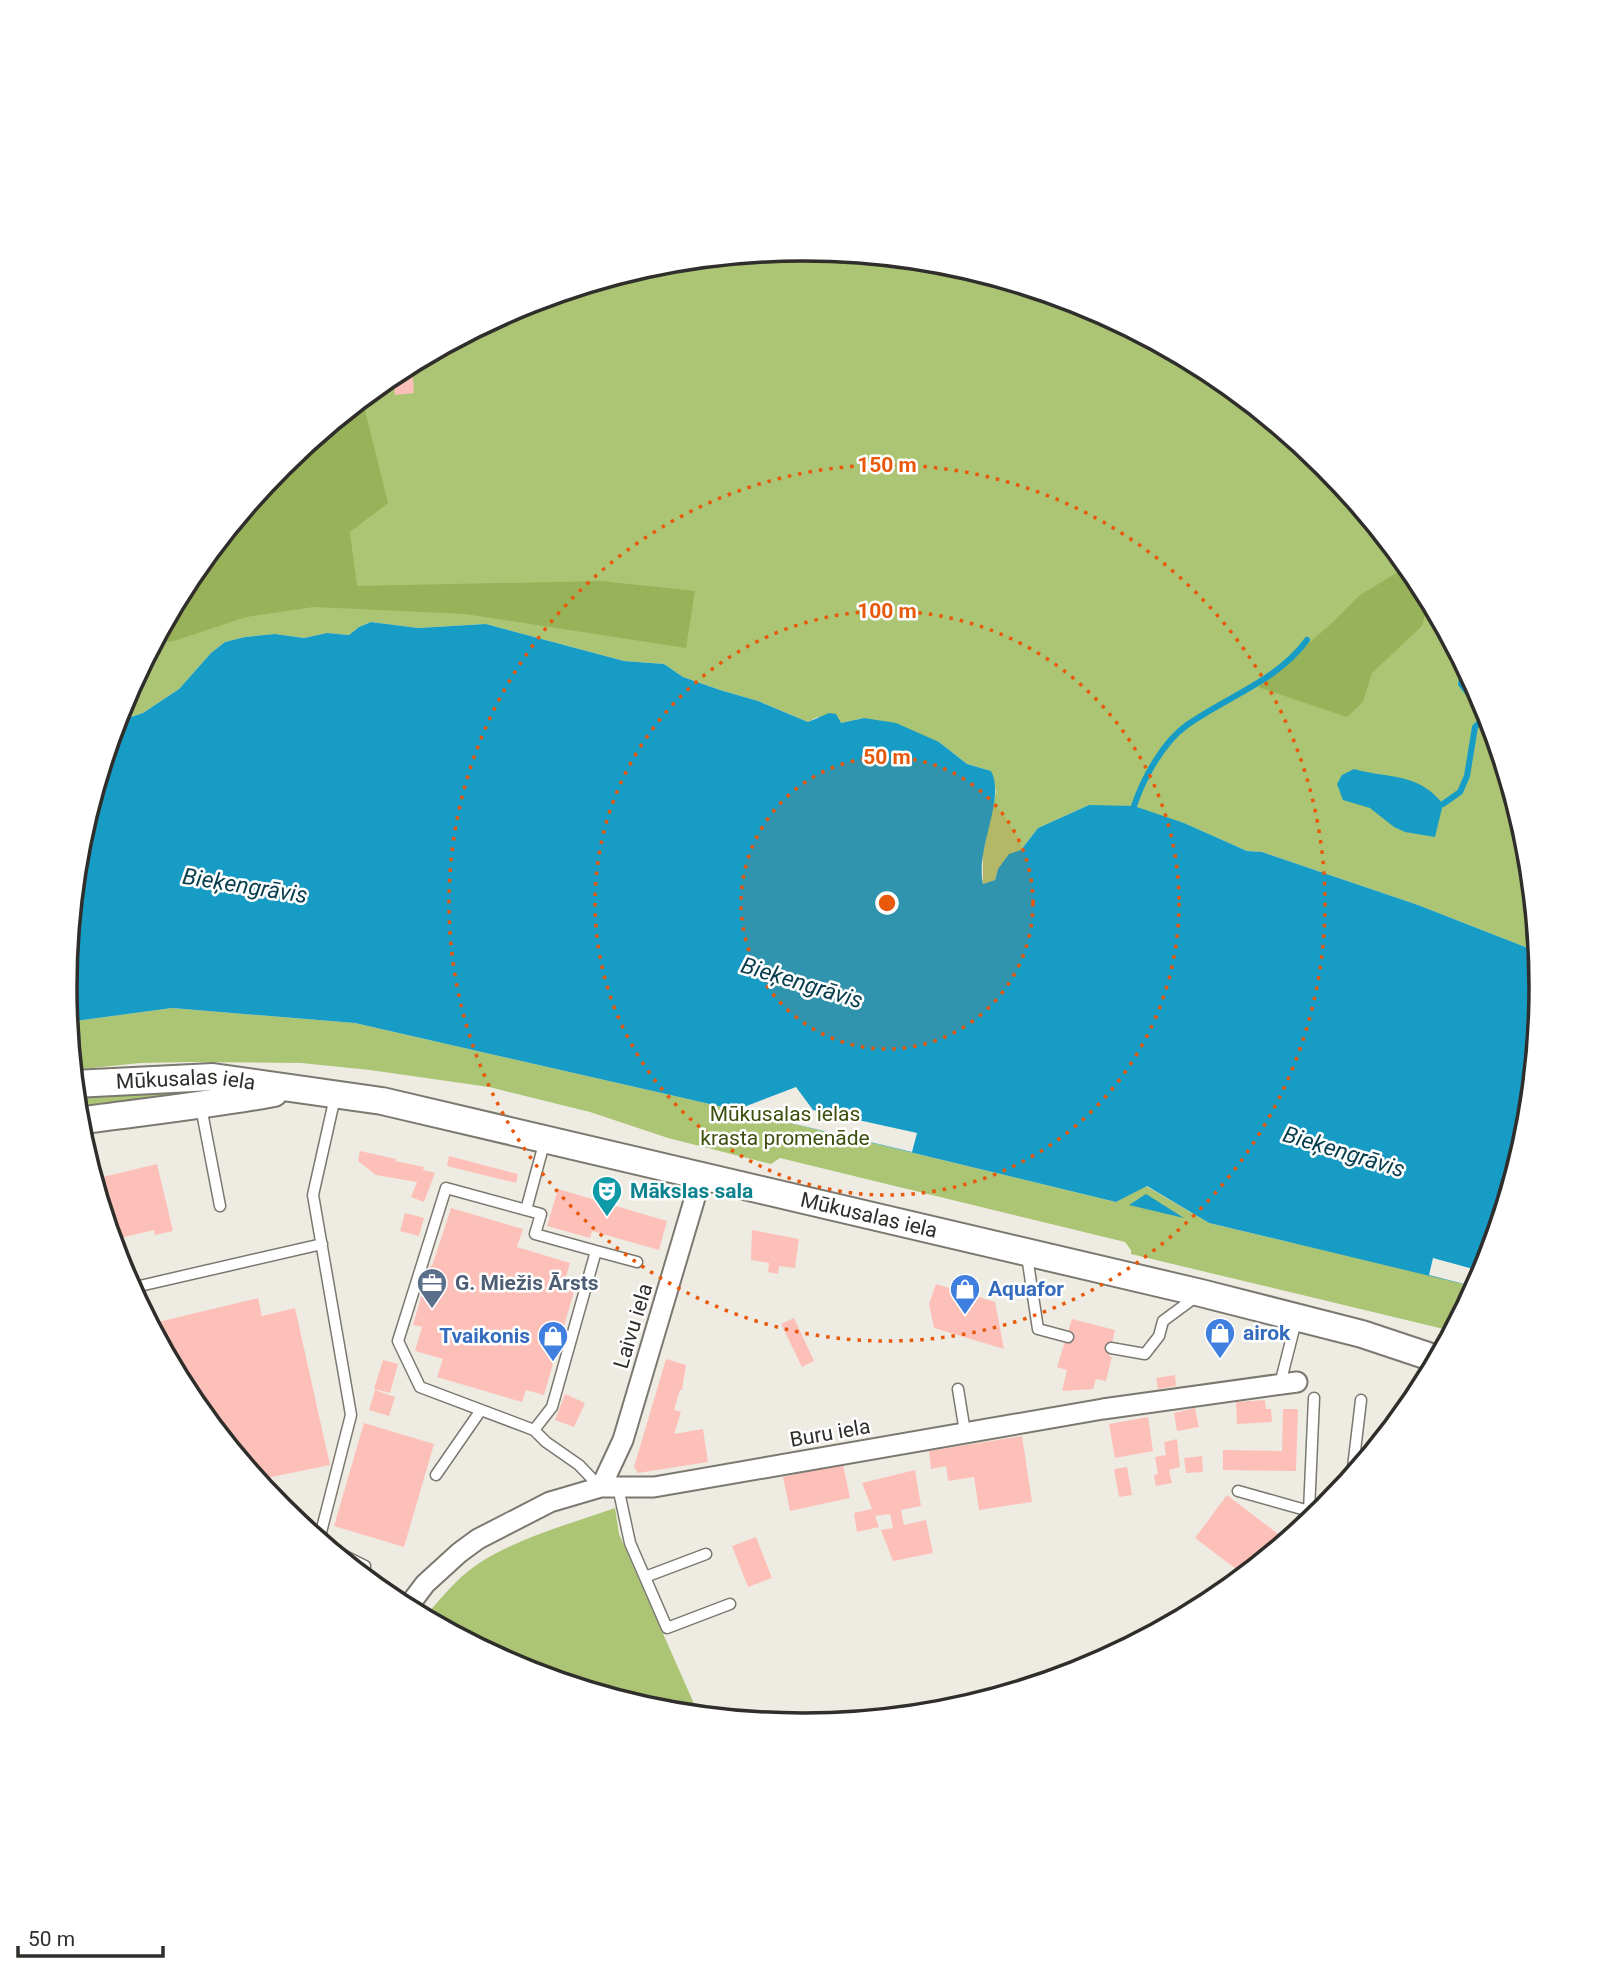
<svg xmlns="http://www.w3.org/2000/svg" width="1606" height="1974" font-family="Roboto,sans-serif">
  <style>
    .green { fill: #acc575 }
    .forest { fill: #98b259 }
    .water { fill: #179cc5 }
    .pier { fill: #eeebe2 }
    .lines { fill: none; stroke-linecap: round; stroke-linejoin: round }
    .stream { stroke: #179cc5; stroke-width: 6 }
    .building { fill: #fdc0b9 }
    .service-casing { stroke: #7b7870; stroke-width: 13 }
    .minor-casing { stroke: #7b7870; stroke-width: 23 }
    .secondary-casing { stroke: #7b7870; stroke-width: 30 }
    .service { stroke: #fff; stroke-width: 10 }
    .minor { stroke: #fff; stroke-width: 19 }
    .secondary { stroke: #fff; stroke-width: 26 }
    .ring { fill: none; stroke: #e8590c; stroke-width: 3.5; stroke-dasharray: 3.5 7 }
    .labels { text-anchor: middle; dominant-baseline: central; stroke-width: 5; stroke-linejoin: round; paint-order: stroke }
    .street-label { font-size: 21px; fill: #302e2b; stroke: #fff }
    .park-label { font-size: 21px; fill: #3e4e0d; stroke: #fff }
    .culture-label { font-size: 21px; font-weight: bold; fill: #0d838f; stroke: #fff; text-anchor: start }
    .service-label { font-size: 21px; font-weight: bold; fill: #4e5e75; stroke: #fff; text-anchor: start }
    .shop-label { font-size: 21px; font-weight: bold; fill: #366cbe; stroke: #fff; text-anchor: start }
    .water-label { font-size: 23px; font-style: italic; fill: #083d4e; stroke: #fff }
    .rim { fill: none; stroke: #302e2b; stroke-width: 3.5 }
    .centre { fill: #e8590c; stroke: #fff; stroke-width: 3.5 }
    .ring-label { font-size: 21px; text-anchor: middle; font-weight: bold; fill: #e8590c; stroke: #fff; stroke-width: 5; stroke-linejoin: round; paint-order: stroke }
  </style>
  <rect width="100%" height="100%" fill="#eeebe2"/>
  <!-- green -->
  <path class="green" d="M803,249L947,263L1086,305L1213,373L1325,465L1417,577L1485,705L1527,843L1538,952L1418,905L1262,852L1247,851L1184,823L1089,805L1038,828L1021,850L998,869L995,880L983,884V854L996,791L991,771L967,764L939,742L864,718L841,723L817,717L808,722L758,701L720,690L683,677L664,664L624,661L486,624L418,628L371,622L359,627L349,635L327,633L304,638L275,634L245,637L225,642L211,653L179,689L143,713L131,717L117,716L121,704L189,577L281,465L393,373L521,305L659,263Z
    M172,1008L355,1023L736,1110L1116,1202L1146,1186L1209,1223L1429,1275L1484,1272L1452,1331L1131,1254V1250L1125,1242L780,1158L771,1164L668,1138L590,1112L489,1087L370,1070L301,1063L188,1062L140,1063L82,1069L72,1062L68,1022Z
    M176,1089L177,1096L77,1111L76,1096Z
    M615,1508L619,1534L699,1715L659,1711L520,1669L432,1621L427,1614C443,1596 458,1577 478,1564C519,1537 570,1524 615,1508Z"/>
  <!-- forest -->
  <path class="forest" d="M362,398L388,503L350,532L357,586L601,581L695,591L686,648L465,614L314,607L246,617L171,642L155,640L189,577L281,465Z
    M1408,566L1417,577L1429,600L1422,626L1372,673L1363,702L1347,717L1258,687L1331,624L1360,595Z"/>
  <!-- water -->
  <path class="water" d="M371,622L418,628L486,624L624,661L664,664L683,677L720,690L758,701L808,722L829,713L836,714L841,723L864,718L896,723L939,742L967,764L991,771C1006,798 975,850 983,884L995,880L998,869L1009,854L1021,850L1038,828L1089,805L1134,806L1184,823L1247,851L1262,852L1418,905L1538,952L1541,987L1527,1131L1485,1270L1476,1287L1209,1223L1147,1186L1116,1202L736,1110L355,1023L172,1008L68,1022L65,987L79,843L117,716L131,717L143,713L179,689L211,653L225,642L245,637L275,634L304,638L327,633L349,635L359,627Z
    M1461,660L1485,705L1465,694L1458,685Z
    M1354,769C1389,779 1418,772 1443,804L1435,837L1405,832L1394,827L1370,808L1343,800L1337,784L1342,775Z
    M1146,1194L1184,1218L1129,1205Z"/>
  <!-- pier -->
  <path class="pier" d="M796,1087L813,1110L917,1133L912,1152L736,1110Z
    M1433,1258L1484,1272L1476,1287L1429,1275Z"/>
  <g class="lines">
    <!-- stream -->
    <path class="stream" d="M1443,804L1460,792L1467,776L1475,727L1488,714
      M1134,806C1143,779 1163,742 1187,725C1228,696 1277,681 1307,640"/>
  </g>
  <!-- building -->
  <path class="building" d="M404,367H412L414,393L395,395L393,373Z
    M360,1151L396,1159L395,1161L424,1167L423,1170L435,1173L424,1202L411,1197L417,1182L376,1175L358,1161Z
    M449,1156L518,1174L516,1183L447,1166Z
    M157,1164L173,1231L155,1235L154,1230L112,1240L94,1179Z
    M558,1189L667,1221L659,1250L592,1231L590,1238L547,1226Z
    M451,1208L523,1229L517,1247L570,1263L566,1277L577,1281L544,1395L526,1390L522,1402L437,1377L443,1359L415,1351L422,1327L413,1325L430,1266H432Z
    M405,1213L424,1218L419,1236L400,1231Z
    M752,1230L799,1239L795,1268L779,1266L778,1274L768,1272L769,1263L751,1260Z
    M936,1284L995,1302L1004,1349L934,1328L929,1304Z
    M258,1298L262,1316L295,1308L330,1465L257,1480L189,1397L150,1324Z
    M794,1318L814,1361L802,1367L781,1324Z
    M1072,1319L1115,1330L1109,1356L1112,1357L1106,1381L1096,1379L1093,1389L1062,1391L1067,1370L1057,1367Z
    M666,1359L686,1365L682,1390H680L674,1410L681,1412L674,1434L703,1429L708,1462L638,1473L634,1467Z
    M383,1360L398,1364L390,1393L374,1389Z
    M1175,1375L1176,1386L1158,1389L1156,1378Z
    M375,1390L395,1397L389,1416L369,1410Z
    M565,1394L585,1403L574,1427L555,1420Z
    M1265,1400L1266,1409H1271L1272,1422L1237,1424L1236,1402Z
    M1195,1408L1199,1427L1177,1431L1174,1413Z
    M1283,1409H1298L1296,1471L1223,1470V1450L1282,1451Z
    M1148,1417L1153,1451L1115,1458L1109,1424Z
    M364,1423L434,1444L404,1547L334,1526Z
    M1022,1436L1032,1502L979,1510L974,1477L948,1481L946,1466L931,1469L929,1451Z
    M1177,1439L1180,1467L1169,1470L1172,1483L1156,1486L1154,1475L1158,1474L1155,1457L1166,1455L1164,1442Z
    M1202,1456L1203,1472L1186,1473L1184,1458Z
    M843,1464L850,1498L790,1511L783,1477Z
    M1127,1467L1132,1495L1119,1497L1114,1469Z
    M915,1470L921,1506L901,1510L904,1525L926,1520L933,1553L893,1561L881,1530L893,1528L890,1514L875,1516L879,1527L857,1532L854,1513L872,1509L862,1483Z
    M1227,1495L1282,1537L1268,1556L1244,1575L1195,1538Z
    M275,1502L294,1512L291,1517L281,1509Z
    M756,1537L772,1578L748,1587L732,1546Z"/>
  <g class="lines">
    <!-- service casing -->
    <g class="service-casing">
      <path id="service" d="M201,1107L220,1206
        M526,1210L545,1140
        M596,1251L637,1262
        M1027,1256L1038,1329L1068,1337
        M131,1288L322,1244
        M1111,1348L1145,1354L1159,1336L1163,1321L1197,1296
        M1280,1384L1297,1317
        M958,1389L965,1432
        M534,1430L552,1407L596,1251L535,1234L541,1214L446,1188L398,1341L420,1387L534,1430L546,1442L579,1465L600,1487
        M436,1475L481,1410
        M1352,1476L1361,1400
        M618,1487L630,1543L667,1628L730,1604
        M1238,1491L1309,1511L1321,1512
        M1291,1537L1309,1511L1314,1398
        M319,1540L351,1415L313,1195L335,1097
        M329,1548L365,1566L364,1577
        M645,1577L706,1554"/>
    </g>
    <!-- minor casing -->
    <g class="minor-casing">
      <path id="minor" d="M601,1487L623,1440L702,1174
        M407,1608L425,1584L459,1553L478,1539L550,1502L601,1487H654L1103,1409L1297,1382"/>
    </g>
    <!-- secondary casing -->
    <g class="secondary-casing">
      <g id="secondary">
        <path id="s1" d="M74,1084L213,1077L382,1101L1201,1293L1362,1334L1437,1359"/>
        <path d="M78,1121C143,1112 209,1105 274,1093"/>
      </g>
    </g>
    <!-- service -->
    <use href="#service" class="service"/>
    <!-- minor -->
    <use href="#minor" class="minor"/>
    <!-- secondary -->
    <use href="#secondary" class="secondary"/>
  </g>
  <!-- distance rings -->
  <circle cx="887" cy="903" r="146" fill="#e8590c" fill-opacity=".12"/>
  <g class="ring">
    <circle cx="887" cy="903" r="146"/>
    <circle cx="887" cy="903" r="292"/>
    <circle cx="887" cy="903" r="438"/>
  </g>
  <!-- icons -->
  <defs>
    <g id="theatre-pin" transform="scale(1.575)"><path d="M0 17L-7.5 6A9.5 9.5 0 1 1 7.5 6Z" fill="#0f9aa8" stroke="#fff"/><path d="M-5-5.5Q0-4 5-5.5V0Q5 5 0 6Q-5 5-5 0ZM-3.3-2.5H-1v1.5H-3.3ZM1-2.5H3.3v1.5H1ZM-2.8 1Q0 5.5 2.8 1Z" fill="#fff"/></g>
    <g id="office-pin" transform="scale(1.575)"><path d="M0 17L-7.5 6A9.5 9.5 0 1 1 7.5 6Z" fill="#5c6f8a" stroke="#fff"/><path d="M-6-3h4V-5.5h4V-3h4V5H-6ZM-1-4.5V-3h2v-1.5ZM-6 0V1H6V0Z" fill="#fff"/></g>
    <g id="shop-pin" transform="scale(1.575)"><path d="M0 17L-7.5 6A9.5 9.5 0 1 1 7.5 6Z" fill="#3f7fe0" stroke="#fff"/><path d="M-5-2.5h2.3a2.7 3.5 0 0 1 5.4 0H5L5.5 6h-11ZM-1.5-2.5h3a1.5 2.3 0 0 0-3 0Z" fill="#fff"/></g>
  </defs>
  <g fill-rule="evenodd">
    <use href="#theatre-pin" x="607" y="1191"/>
    <use href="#office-pin" x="432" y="1283"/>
    <use href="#shop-pin" x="965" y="1289"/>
    <use href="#shop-pin" x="1220" y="1333"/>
    <use href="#shop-pin" x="553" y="1336"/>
  </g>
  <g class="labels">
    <!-- street labels -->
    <g class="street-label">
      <text stroke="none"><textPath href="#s1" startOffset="112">Mūkusalas iela</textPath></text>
      <text stroke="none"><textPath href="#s1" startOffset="810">Mūkusalas iela</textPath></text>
      <text transform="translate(633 1326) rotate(-73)">Laivu iela</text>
      <text transform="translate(830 1433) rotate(-10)">Buru iela</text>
    </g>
    <!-- park labels -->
    <g class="park-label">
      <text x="785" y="1114">Mūkusalas ielas<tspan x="785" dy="24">krasta promenāde</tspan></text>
    </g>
    <!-- culture labels -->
    <g class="culture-label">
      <text x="630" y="1191">Mākslas sala</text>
    </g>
    <!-- service labels -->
    <g class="service-label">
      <text x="455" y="1283">G. Miežis Ārsts</text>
    </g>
    <!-- shop labels -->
    <g class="shop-label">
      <text x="988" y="1289">Aquafor</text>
      <text x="1243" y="1333">airok</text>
      <text x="530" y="1336" text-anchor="end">Tvaikonis</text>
    </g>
    <!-- water labels -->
    <g class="water-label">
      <text transform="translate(245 886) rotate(9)">Bieķengrāvis</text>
      <text transform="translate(802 983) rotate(17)">Bieķengrāvis</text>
      <text transform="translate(1344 1152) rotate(17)">Bieķengrāvis</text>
    </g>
  </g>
  <!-- crop -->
  <path d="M0 0H1606V1974H0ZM77 987a726 726 0 1 1 1452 0a726 726 0 1 1-1452 0Z" fill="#fff" fill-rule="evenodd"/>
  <path class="rim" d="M77 987a726 726 0 1 1 1452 0a726 726 0 1 1-1452 0Z"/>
  <circle cx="887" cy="903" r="10" class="centre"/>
  <g class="ring-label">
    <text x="887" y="472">150 m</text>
    <text x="887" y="618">100 m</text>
    <text x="887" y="764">50 m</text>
  </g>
  <!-- scale -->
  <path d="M18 1946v10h145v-10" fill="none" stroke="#302e2b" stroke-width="3.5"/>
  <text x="28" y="1946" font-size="21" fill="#302e2b" stroke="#ffffff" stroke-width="5" paint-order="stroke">50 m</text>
</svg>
